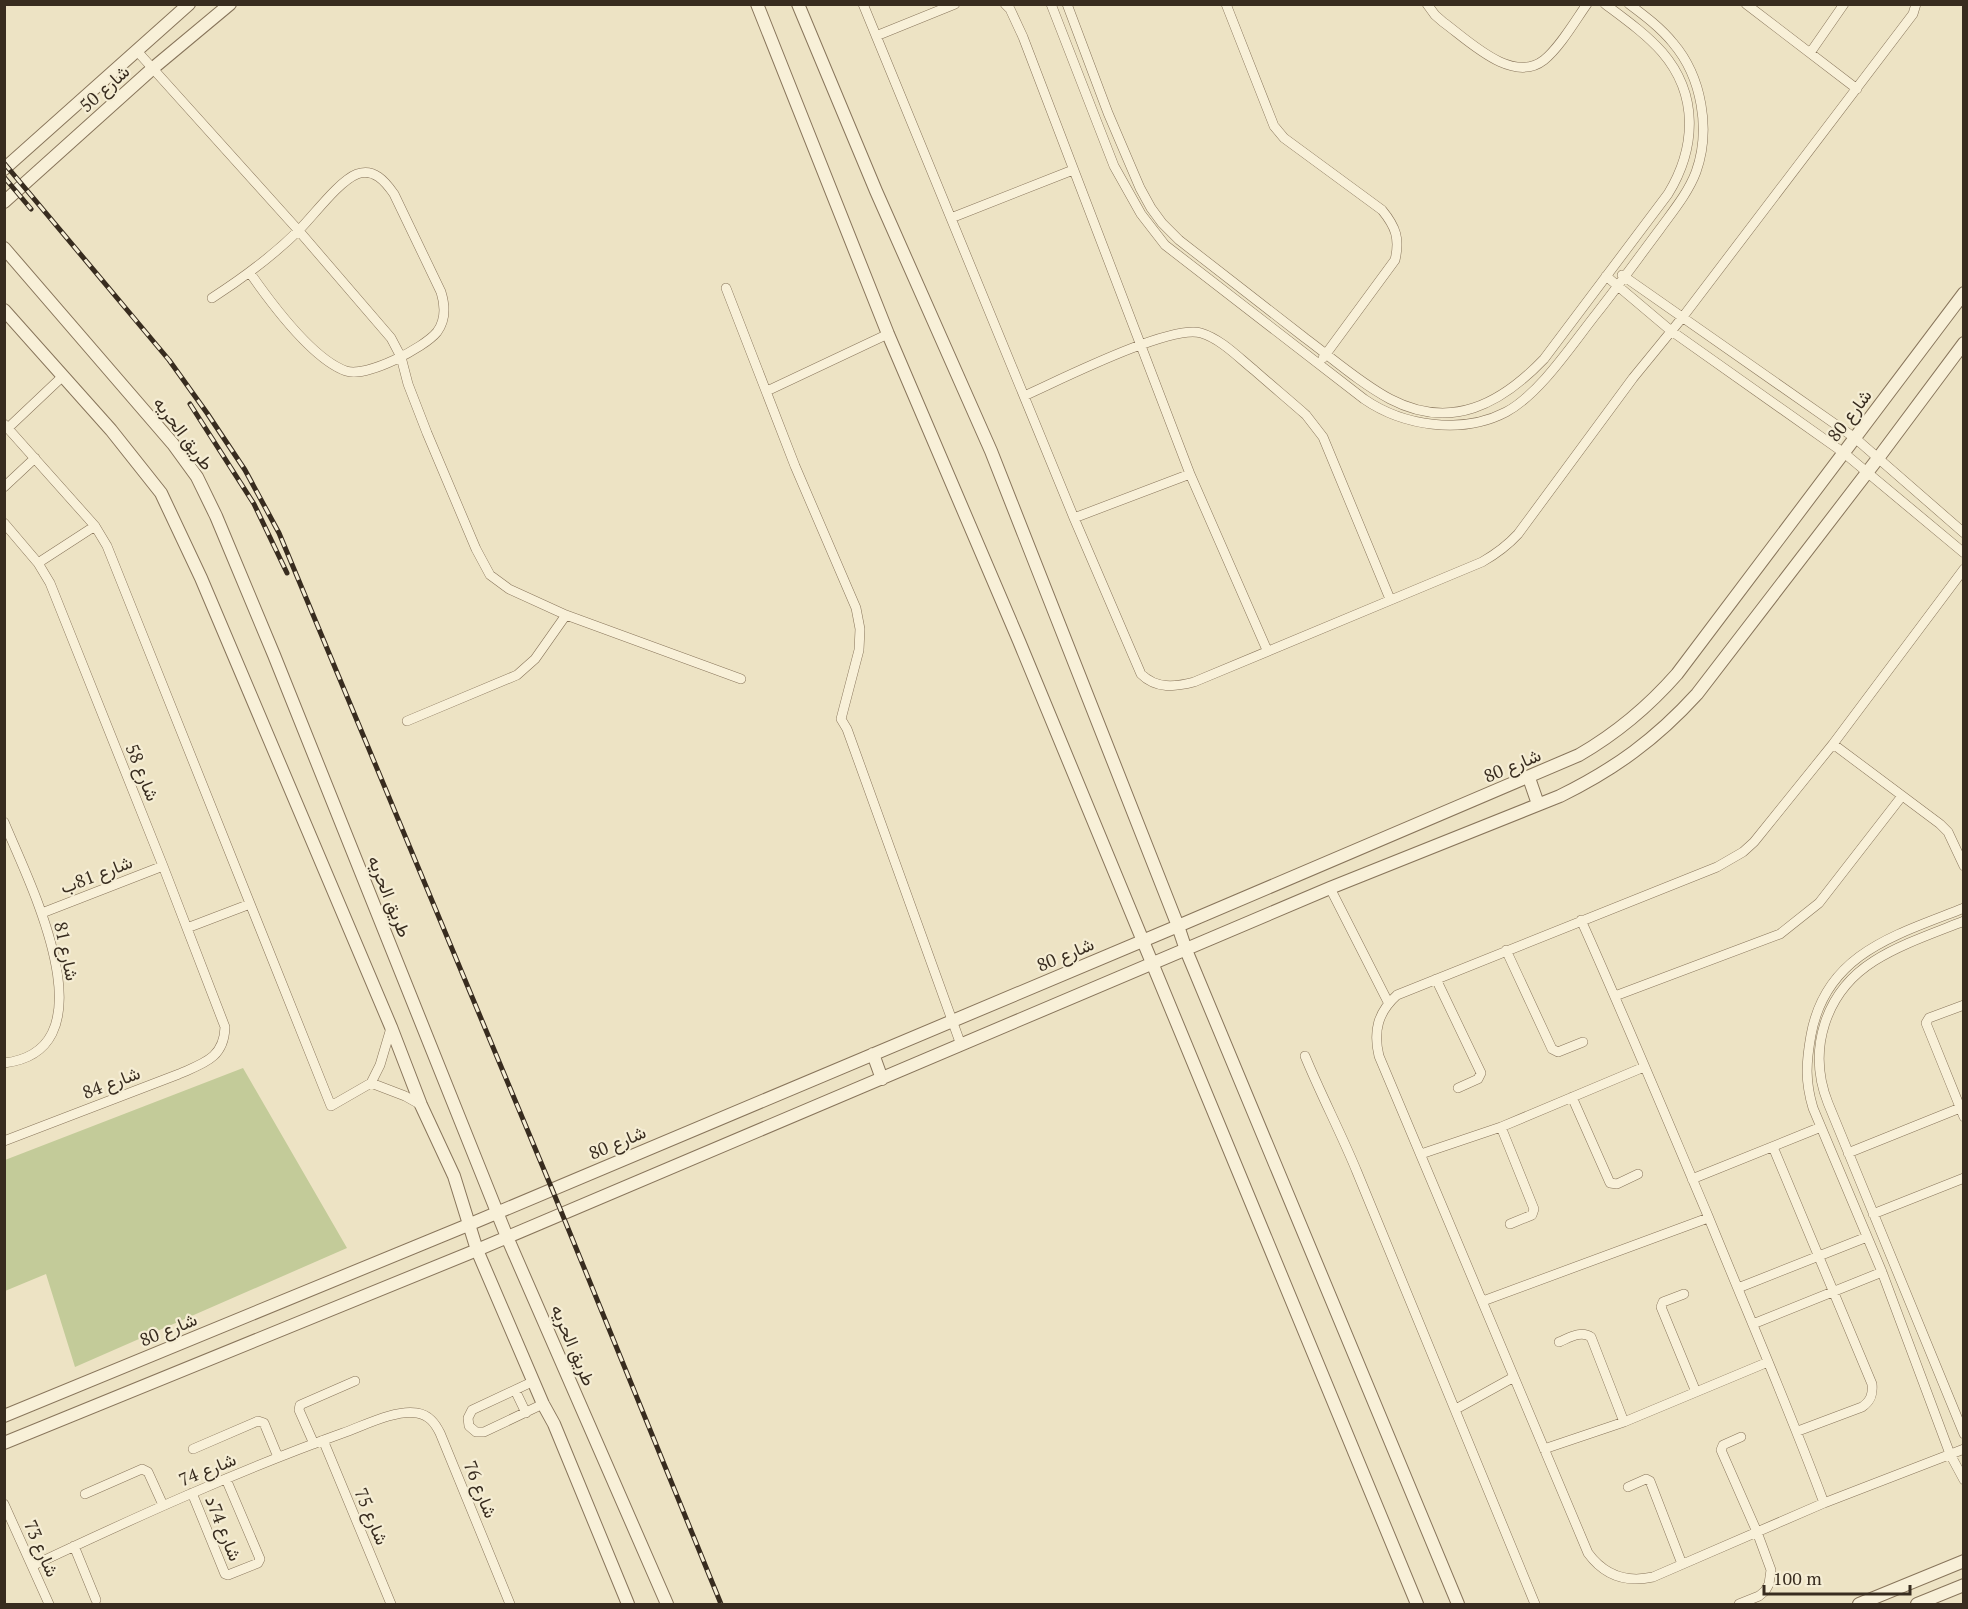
<svg xmlns="http://www.w3.org/2000/svg" width="1968" height="1609" font-family="'PT Serif',Vazirmatn,serif">
  <style>
    .green { fill: #c3cb99 }
    .lines { fill: none; stroke-linecap: round; stroke-linejoin: round }
    .minor-casing { stroke: #88755b; stroke-width: 10 }
    .tertiary-casing { stroke: #88755b; stroke-width: 14 }
    .minor { stroke: #f8f0d8; stroke-width: 9 }
    .tertiary { stroke: #f8f0d8; stroke-width: 12 }
    .rail-casing { stroke: #382c1f; stroke-width: 5 }
    .rail { stroke: #f5edd4; stroke-width: 3; stroke-dasharray: 9; stroke-linecap: butt }
    .labels { text-anchor: middle; dominant-baseline: central; stroke-width: 4.5; stroke-linejoin: round; paint-order: stroke }
    .street-label { font-size: 18px; fill: #382c1f; stroke: #f5edd4 }
  </style>
  <rect width="100%" height="100%" fill="#ede3c4"/>
  <!-- green -->
  <path class="green" d="M243,1068L347,1248L75,1367L46,1274L5,1291V1160Z"/>
  <g class="lines">
    <!-- minor casing -->
    <g class="minor-casing">
      <path id="minor" d="M863,4L1074,518L1141,674C1156,689 1175,687 1194,682L1482,562C1496,554 1507,546 1518,534L1633,378L1682,318L1913,14L1916,4
        M1005,4L1010,9L1023,37L1190,474L1267,650
        M1051,4L1114,166L1141,214L1165,245L1364,399C1403,426 1462,435 1506,412C1540,394 1573,343 1597,313C1619,285 1639,257 1660,229C1673,211 1688,193 1696,172C1711,130 1702,77 1673,43C1661,28 1645,16 1629,4
        M1067,4L1108,113L1140,188L1151,208L1162,223L1179,240C1221,273 1263,305 1305,338C1332,358 1360,383 1390,399C1451,431 1501,404 1544,359L1668,194C1696,148 1699,95 1662,52C1646,34 1625,19 1605,4
        M1226,4L1274,126L1284,138L1382,210C1396,227 1400,239 1395,260L1323,358
        M1427,4L1435,15L1443,22C1468,40 1512,85 1544,60C1560,47 1575,21 1587,4
        M1746,4L1857,89
        M876,36L955,4
        M137,51L299,231L391,338L401,357L408,384L427,433L476,549L490,575L509,589L566,615L741,679
        M1810,53L1844,4
        M951,218L1073,170
        M1622,275L1855,438L1964,533
        M1606,276L1670,330L1844,453L1964,553
        M726,288L795,466L856,608L860,629L859,650L841,719L847,729L961,1045
        M212,298C243,278 273,256 300,229C314,215 339,181 357,174C374,168 385,181 394,194L441,292C445,305 446,320 437,332C424,348 366,378 346,371C312,359 271,303 250,273
        M767,391L888,334
        M1024,396C1058,381 1170,324 1201,333C1221,339 1238,357 1254,370C1271,385 1289,400 1306,415L1323,437L1390,599
        M4,424L95,526L107,546L331,1106L371,1083L380,1065L391,1028
        M8,428L63,376
        M4,487L35,458
        M1074,518L1190,474
        M4,523L38,563L50,583L163,866L225,1027C224,1058 204,1063 179,1074L4,1141
        M38,563L95,526
        M1964,569L1833,744L1754,842L1743,852L1717,867L1397,995C1378,1012 1373,1031 1379,1056L1588,1553C1604,1575 1626,1583 1653,1577L1824,1503L1964,1449
        M407,721L517,675L535,659L566,615
        M1833,744L1940,824L1948,832L1964,866
        M4,822C27,878 116,1050 4,1063
        M1330,888L1388,1002
        M1964,908C1896,935 1826,953 1811,1035C1806,1063 1805,1081 1813,1108L1882,1272L1950,1454L1964,1480
        M42,913L163,866
        M1581,920C1625,1018 1666,1117 1708,1216C1747,1312 1788,1406 1824,1503
        M1964,921C1934,933 1901,944 1874,961C1825,992 1807,1050 1828,1103L1964,1434
        M187,928L250,904
        M1506,950L1552,1049L1558,1052L1583,1042
        M1436,979L1481,1073L1478,1079L1458,1088
        M1615,996L1780,934L1819,903L1902,796
        M1964,1005L1929,1018L1926,1023L1964,1117
        M1305,1056C1321,1095 1341,1133 1357,1172C1417,1316 1477,1460 1535,1604
        M371,1083L405,1096L421,1105
        M1572,1097L1610,1183L1617,1184L1638,1174
        M1501,1127L1534,1209L1532,1215L1510,1224
        M1773,1147L1872,1384C1873,1394 1871,1401 1862,1407L1798,1431
        M1848,1153L1960,1108
        M1421,1154L1501,1127L1644,1067
        M1692,1179L1821,1127
        M1873,1214L1964,1178
        M1738,1288L1867,1237
        M1684,1294L1663,1302L1661,1307L1696,1392
        M1483,1301L1708,1218
        M1753,1324L1882,1272
        M1559,1342C1569,1338 1581,1330 1591,1337L1624,1422
        M534,1381L472,1410L468,1418L469,1426L476,1432H484L543,1404
        M515,1390L526,1413
        M1456,1409L1514,1377
        M323,1440L391,1604
        M314,1444L299,1410L300,1405L355,1381
        M193,1449L258,1421L264,1423L278,1457
        M1544,1449L1624,1422L1768,1362
        M1628,1487L1646,1479L1650,1481L1682,1564
        M192,1493L225,1574L228,1575L258,1563L260,1559L226,1479
        M85,1494L142,1469L148,1472L163,1505
        M4,1504L49,1604
        M74,1546L96,1600
        M32,1566C134,1518 237,1471 343,1433C363,1426 396,1409 417,1413C429,1415 435,1423 440,1433L510,1604
        M1739,1604L1759,1596L1765,1591L1769,1584L1771,1570L1757,1532L1721,1450L1723,1445L1741,1437"/>
    </g>
    <!-- tertiary casing -->
    <g class="tertiary-casing">
      <path id="tertiary" d="M757,4L888,334L1019,641L1417,1604
        M798,4L876,191L991,451L1178,926L1186,950L1458,1604
        M4,169L189,4
        M4,202L152,69L230,4
        M4,248L173,444L197,477L216,516L274,655L507,1237L667,1604
        M4,310L111,430L161,493L201,578L391,1027L421,1105L454,1176L477,1250L543,1404L554,1424L628,1604
        M1529,778L1538,804
        M873,1054L882,1079
        M4,1416L468,1225L1178,926L1579,755C1617,733 1648,707 1677,674L1964,293
        M4,1443L477,1250L1330,888L1560,796C1615,769 1656,739 1697,694L1879,457L1964,343
        M1859,1604L1964,1561
        M1917,1604L1964,1585"/>
    </g>
    <!-- minor -->
    <use href="#minor" class="minor"/>
    <!-- tertiary -->
    <use href="#tertiary" class="tertiary"/>
    <!-- rail casing -->
    <g class="rail-casing">
      <path id="rail" d="M4,163L169,360L207,413L245,470L279,533L552,1189L721,1604
        M4,177L31,209
        M190,404L254,504L287,573"/>
    </g>
    <!-- rail -->
    <use href="#rail" class="rail"/>
  </g>
  <g class="labels">
    <!-- street labels -->
    <g class="street-label">
      <text transform="translate(104 88) rotate(-42)">شارع 50</text>
      <text transform="translate(1849 415) rotate(-53)">شارع 80</text>
      <text transform="translate(184 433) rotate(53)">طريق الحريه</text>
      <text transform="translate(1512 765) rotate(-23)">شارع 80</text>
      <text transform="translate(143 772) rotate(68)">شارع 58</text>
      <text transform="translate(96 874) rotate(-21)">شارع 81ب</text>
      <text transform="translate(390 896) rotate(68)">طريق الحريه</text>
      <text transform="translate(67 951) rotate(78)">شارع 81</text>
      <text transform="translate(1065 954) rotate(-23)">شارع 80</text>
      <text transform="translate(111 1082) rotate(-21)">شارع 84</text>
      <text transform="translate(617 1142) rotate(-23)">شارع 80</text>
      <text transform="translate(168 1329) rotate(-22)">شارع 80</text>
      <text transform="translate(574 1345) rotate(67)">طريق الحريه</text>
      <text transform="translate(207 1469) rotate(-22)">شارع 74</text>
      <text transform="translate(481 1489) rotate(68)">شارع 76</text>
      <text transform="translate(372 1516) rotate(67)">شارع 75</text>
      <text transform="translate(224 1528) rotate(68)">شارع 74د</text>
      <text transform="translate(42 1548) rotate(66)">شارع 73</text>
    </g>
  </g>
  <!-- border -->
  <rect width="1968" height="1609" fill="none" stroke="#382c1f" stroke-width="12"/>
  <!-- scale -->
  <path d="M1764 1585v9h146v-9" fill="none" stroke="#382c1f" stroke-width="3"/>
  <text x="1773" y="1585" font-size="18" fill="#382c1f" stroke="#f5edd4" stroke-width="4.5" paint-order="stroke">100 m</text>
</svg>
